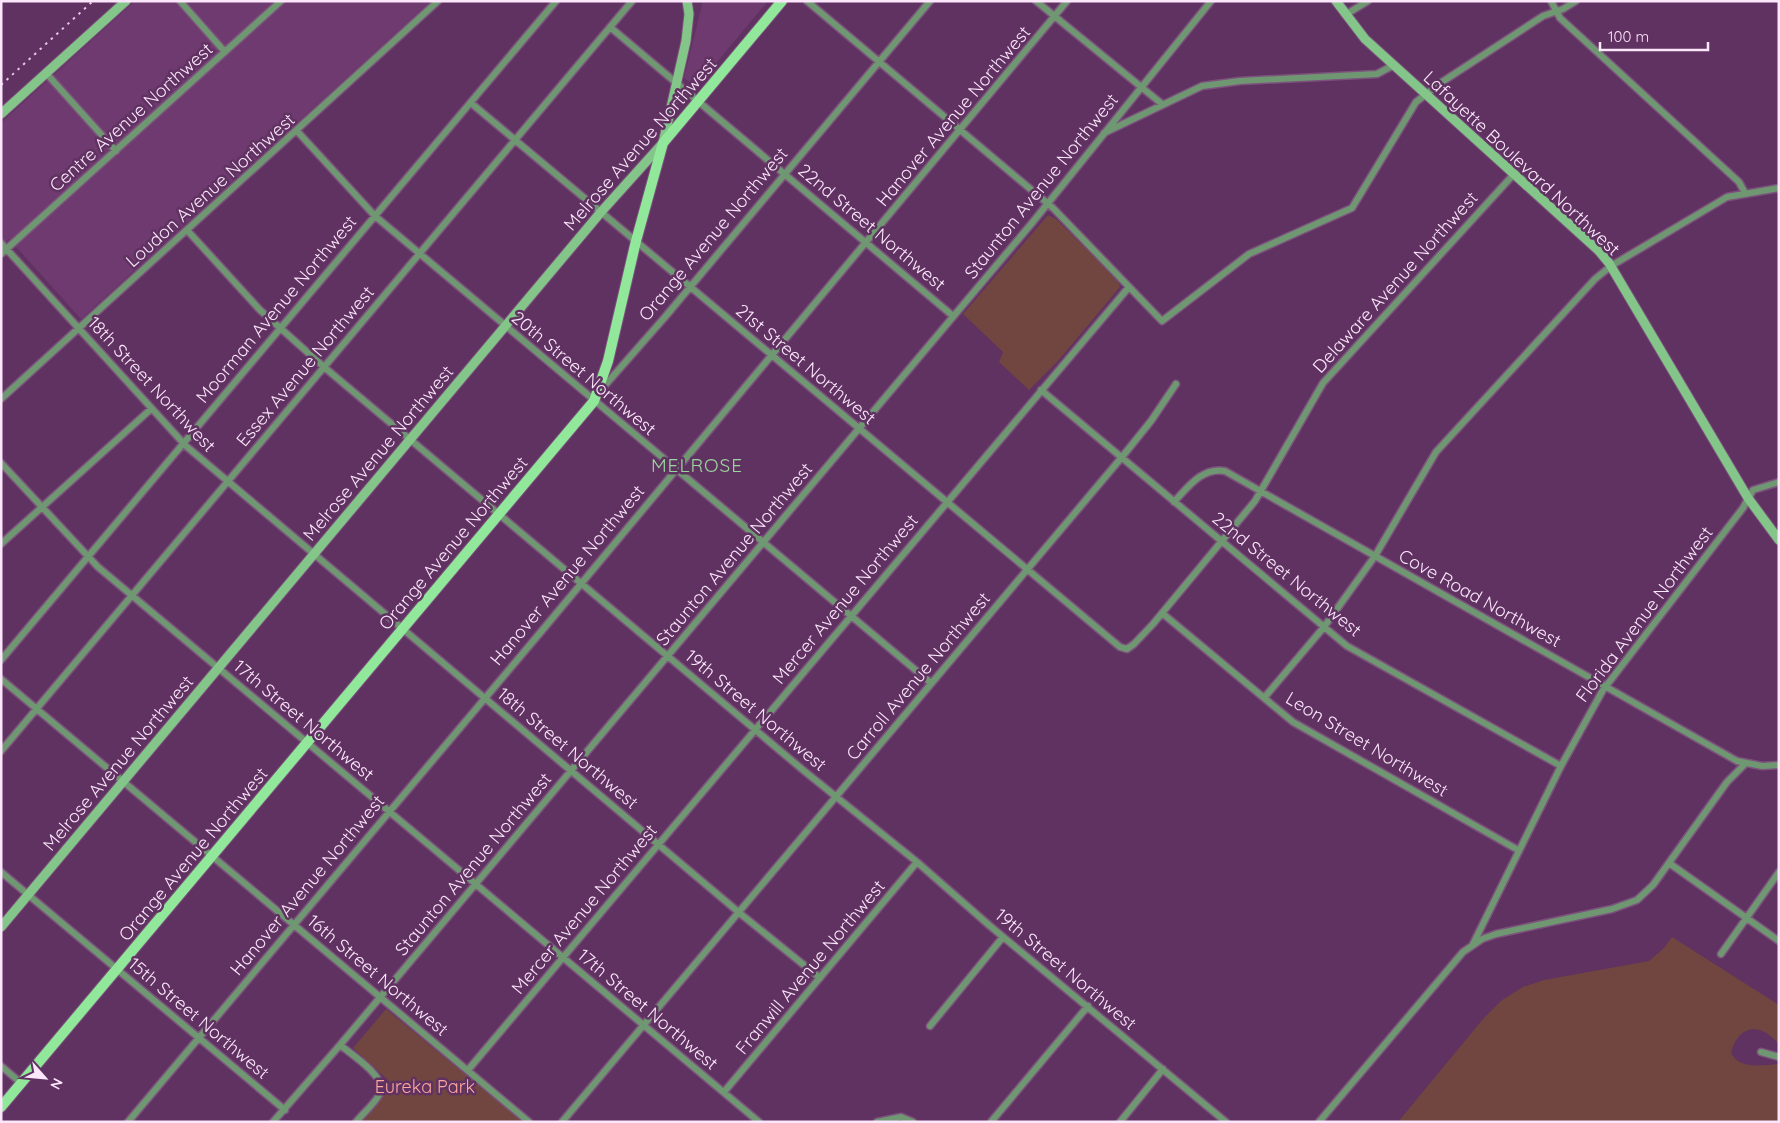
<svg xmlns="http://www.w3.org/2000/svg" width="1780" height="1123" font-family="Quicksand,sans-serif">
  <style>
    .built { fill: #6e3a6f }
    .green { fill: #714540 }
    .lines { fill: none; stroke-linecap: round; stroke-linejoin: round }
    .street-casing { stroke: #7c527d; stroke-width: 9 }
    .secondary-casing { stroke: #7c527d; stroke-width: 11 }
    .primary-casing { stroke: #7c527d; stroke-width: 12 }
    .street { stroke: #6f9872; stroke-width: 6 }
    .secondary { stroke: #84c589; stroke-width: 9 }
    .primary { stroke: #92e89a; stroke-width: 10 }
    .rail { stroke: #e2c8e2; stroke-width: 2; stroke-dasharray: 2.5 5; stroke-linecap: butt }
    .labels { text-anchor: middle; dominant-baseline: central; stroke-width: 5; stroke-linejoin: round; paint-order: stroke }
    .street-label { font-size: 18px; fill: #fce6fc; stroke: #603261 }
    .park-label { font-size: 18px; fill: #fea89e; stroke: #603261 }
    .neighbourhood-label { font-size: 19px; letter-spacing: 1px; fill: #9ad69e; stroke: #603261 }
  </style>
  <rect width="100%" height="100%" fill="#603261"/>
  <!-- built -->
  <path class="built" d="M135,1H431L81,319L9,239L1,246V123Z
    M703,1H768L696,87L684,78Z"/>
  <!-- green -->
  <path class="green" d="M1048,215L1056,219L1118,280L1120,287L1058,361L1029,390L999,362L1003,352L963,314Z
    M1672,937L1779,1005V1045C1762,1022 1738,1024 1731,1053C1740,1070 1762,1065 1779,1064V1122H1398L1483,1019L1502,1000L1523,987L1544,980L1649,961L1664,948Z
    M386,1009L523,1122H361L390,1082L353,1048Z"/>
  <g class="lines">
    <!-- street casing -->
    <g class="street-casing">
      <path id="street" d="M180,1L225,52
        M807,1L1053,208L1162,321L1249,254L1352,208L1416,102L1442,82L1543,16L1563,9L1576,1
        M1036,1L1162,104
        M1551,1L1560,18L1739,182L1745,193
        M1345,15L1368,1
        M610,27L953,316
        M46,73L116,151
        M471,103L1120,647L1127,649L1134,644L1153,624L1255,501L1323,383L1514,174
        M297,131L375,216L931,683
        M1104,133L1202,86L1240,81L1377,74L1394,65
        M187,230L260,310L324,367L803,770L917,862L990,926L1226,1122
        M1,243L186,446L742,915L820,978
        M1,254L281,1
        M1041,390L1347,646L1561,766
        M600,391L665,317L930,1
        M1,399L438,1
        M1,463L98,567L759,1122
        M1174,502C1188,487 1202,467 1225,471L1737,761L1762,766L1779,765
        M1,544L151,409
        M1162,613L1293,722L1518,850
        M1,660L556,1
        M1,679L529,1122
        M1264,698L1324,627L1375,556L1436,452L1595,279L1611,266L1727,197L1779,188
        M1,751L632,1
        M1669,863L1779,941
        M1,872L285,1110
        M1473,944L1561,766L1603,690L1743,508L1753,490L1779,482
        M1721,954L1779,872
        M930,1026L1003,937
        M340,1045C351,1054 385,1076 381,1091C378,1101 363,1113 356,1122
        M1761,1052L1779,1057
        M1,1066L21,1083
        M468,1070L1129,287
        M724,1092L917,862
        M128,1122L545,627L1067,1
        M273,1122L340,1045L1032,223L1211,1
        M562,1122L1122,457L1151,421L1176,384
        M877,1122L901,1117L913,1122
        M991,1122L1088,1006
        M1120,1122L1163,1069
        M1319,1122L1463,952L1482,939L1496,934L1612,909L1637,900L1653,885L1727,782L1745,764"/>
    </g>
    <!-- secondary casing -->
    <g class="secondary-casing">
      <path id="secondary" d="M1336,1L1365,39L1599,251L1609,263L1748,498L1779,540
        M1,114L126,1
        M1,927L601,212L663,143L686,41L689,14L687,1"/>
    </g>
    <!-- primary casing -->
    <g class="primary-casing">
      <path id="primary" d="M1,1107L594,401L608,361L636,241L663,143L782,1"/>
    </g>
    <!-- street -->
    <use href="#street" class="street"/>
    <!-- secondary -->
    <use href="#secondary" class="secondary"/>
    <!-- primary -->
    <use href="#primary" class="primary"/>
    <!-- rail -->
    <path class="rail" d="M1,85L93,1"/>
  </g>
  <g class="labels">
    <!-- street labels -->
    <g class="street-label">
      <text transform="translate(953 116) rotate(-50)">Hanover Avenue Northwest</text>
      <text transform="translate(131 117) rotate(-42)">Centre Avenue Northwest</text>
      <text transform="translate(640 144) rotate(-49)">Melrose Avenue Northwest</text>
      <text transform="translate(1522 163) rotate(43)">Lafayette Boulevard Northwest</text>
      <text transform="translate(1041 186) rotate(-51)">Staunton Avenue Northwest</text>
      <text transform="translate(210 190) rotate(-42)">Loudon Avenue Northwest</text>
      <text transform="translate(872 227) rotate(40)">22nd Street Northwest</text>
      <text transform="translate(713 234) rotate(-50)">Orange Avenue Northwest</text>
      <text transform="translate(1395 282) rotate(-48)">Delaware Avenue Northwest</text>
      <text transform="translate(276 309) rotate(-50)">Moorman Avenue Northwest</text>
      <text transform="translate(806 364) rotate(40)">21st Street Northwest</text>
      <text transform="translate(305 366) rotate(-50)">Essex Avenue Northwest</text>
      <text transform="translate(584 373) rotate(40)">20th Street Northwest</text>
      <text transform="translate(152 384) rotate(47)">18th Street Northwest</text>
      <text transform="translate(378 453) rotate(-50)">Melrose Avenue Northwest</text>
      <text transform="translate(453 543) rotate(-50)">Orange Avenue Northwest</text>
      <text transform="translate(734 554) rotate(-50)">Staunton Avenue Northwest</text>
      <text transform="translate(1287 574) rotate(39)">22nd Street Northwest</text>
      <text transform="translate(567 575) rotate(-50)">Hanover Avenue Northwest</text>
      <text transform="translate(1480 598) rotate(29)">Cove Road Northwest</text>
      <text transform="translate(845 599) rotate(-50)">Mercer Avenue Northwest</text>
      <text transform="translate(1644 614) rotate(-53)">Florida Avenue Northwest</text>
      <text transform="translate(918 676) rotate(-50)">Carroll Avenue Northwest</text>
      <text transform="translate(756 710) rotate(40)">19th Street Northwest</text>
      <text transform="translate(304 720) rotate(40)">17th Street Northwest</text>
      <text transform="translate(1367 744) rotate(31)">Leon Street Northwest</text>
      <text transform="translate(568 748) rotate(40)">18th Street Northwest</text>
      <text transform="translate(118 763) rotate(-50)">Melrose Avenue Northwest</text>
      <text transform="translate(193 854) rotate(-50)">Orange Avenue Northwest</text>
      <text transform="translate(473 864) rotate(-50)">Staunton Avenue Northwest</text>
      <text transform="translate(307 885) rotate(-50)">Hanover Avenue Northwest</text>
      <text transform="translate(584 909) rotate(-50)">Mercer Avenue Northwest</text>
      <text transform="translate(810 967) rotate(-50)">Franwill Avenue Northwest</text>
      <text transform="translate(1066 969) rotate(40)">19th Street Northwest</text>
      <text transform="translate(378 975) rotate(40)">16th Street Northwest</text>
      <text transform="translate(648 1009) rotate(40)">17th Street Northwest</text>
      <text transform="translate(199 1018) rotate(40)">15th Street Northwest</text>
    </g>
    <!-- park labels -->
    <g class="park-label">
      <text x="425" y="1086">Eureka Park</text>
    </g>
    <!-- neighbourhood labels -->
    <g class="neighbourhood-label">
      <text x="697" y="465">MELROSE</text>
    </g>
  </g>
  <!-- border -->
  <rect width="1780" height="1123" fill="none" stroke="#fce6fc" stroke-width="5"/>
  <!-- north arrow -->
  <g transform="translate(45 1078) rotate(117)" stroke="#603261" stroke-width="4" paint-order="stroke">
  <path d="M0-4L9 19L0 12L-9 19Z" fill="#fce6fc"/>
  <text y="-8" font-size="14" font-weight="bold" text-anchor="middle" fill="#fce6fc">N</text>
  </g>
  <!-- scale -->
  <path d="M1600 42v8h108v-8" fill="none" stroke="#fce6fc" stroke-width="2.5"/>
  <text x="1608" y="42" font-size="15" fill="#fce6fc" stroke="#603261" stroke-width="4" paint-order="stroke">100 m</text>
</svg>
